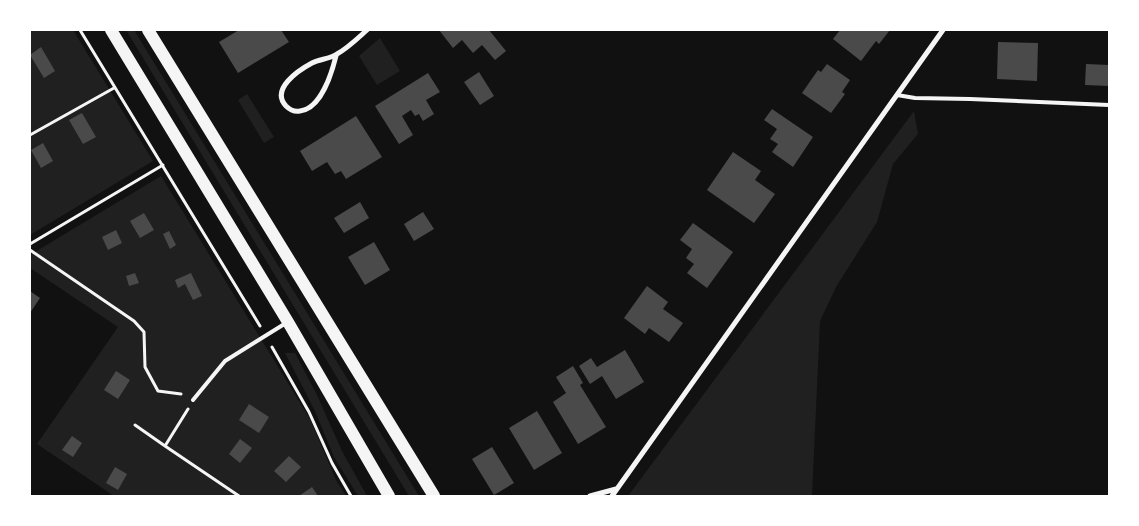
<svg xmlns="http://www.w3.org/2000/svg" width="1139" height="526" font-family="Figtree,sans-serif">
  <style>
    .green { fill: #202020 }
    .building { fill: #4a4a4a }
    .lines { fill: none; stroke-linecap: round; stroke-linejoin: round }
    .path { stroke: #f5f5f5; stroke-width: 3 }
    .service { stroke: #f5f5f5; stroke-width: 4 }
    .minor { stroke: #f5f5f5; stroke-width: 5 }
    .primary { stroke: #f5f5f5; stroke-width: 12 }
  </style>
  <rect width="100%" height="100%" fill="#111"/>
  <!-- green -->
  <path class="green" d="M30,30H73L153,161L30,235Z
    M126,30H134L419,496H409Z
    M380,38L400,71L377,85L359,56Z
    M247,94L274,137L264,143L238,100Z
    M914,111L918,134L893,164L877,222L836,287L820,321L812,496H628Z
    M161,176L310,419L336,480L346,496H114L37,444L118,327L30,268V255Z
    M285,353H295L317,395L342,451L367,496H358L334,457L314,409Z"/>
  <!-- building -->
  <path class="building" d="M239,30H281L289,42L238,73L219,42Z
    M439,30H489L506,51L495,60L482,45L473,53L462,40L453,48Z
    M840,30H890L879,44L876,41L861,61L833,39Z
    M998,42L1038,43L1037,81L997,79Z
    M41,47L55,71L44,78L30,55Z
    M827,64L850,80L842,92L845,94L831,113L802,93L818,70L821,72Z
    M1086,64L1109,65V86L1085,85Z
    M479,72L494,96L480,105L464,82Z
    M428,73L440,92L426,100L434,114L423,121L419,114L415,116L411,110L402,116L413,135L399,144L375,106Z
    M772,109L813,137L793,167L772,152L778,144L770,139L777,129L764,120Z
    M82,113L96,137L83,144L69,120Z
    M356,116L382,157L346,179L341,171L335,174L327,162L312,171L300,151Z
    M43,143L53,161L41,168L31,150Z
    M733,152L761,171L755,180L775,194L754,223L707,190Z
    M360,202L369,218L344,233L334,218Z
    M423,212L434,229L414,241L404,224Z
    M144,213L154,230L140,238L130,221Z
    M693,223L733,252L707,288L687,273L694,264L686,258L692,249L680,240Z
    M116,230L122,243L108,250L102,237Z
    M169,231L176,245L170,249L163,234Z
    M374,242L390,270L365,285L348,257Z
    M135,273L139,283L129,286L126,276Z
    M191,273L202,296L193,300L185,284L178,288L175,280Z
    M647,286L668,302L663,309L683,323L669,342L649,328L645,334L624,318Z
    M30,291L40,298L30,313Z
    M625,350L644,382L616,399L602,376L590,384L579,366L591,358L597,367Z
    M573,366L583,383L580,385L606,427L578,444L553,402L566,393L556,377Z
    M116,371L130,380L118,399L104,390Z
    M249,404L269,417L259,433L239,420Z
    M537,411L562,453L534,470L509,428Z
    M72,436L82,443L73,457L62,450Z
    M240,439L252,448L240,463L229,454Z
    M492,447L514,483L494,495L472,459Z
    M289,456L301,467L286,482L274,471Z
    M115,467L127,474L118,490L106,483Z
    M312,487L318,496H299Z"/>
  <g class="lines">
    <!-- path -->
    <path class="path" d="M80,30L260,326
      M30,135L114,88
      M30,244L163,165
      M30,250L134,321L144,332L145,367L158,391L181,394
      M272,347L309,412L332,463L351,496
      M188,409L165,446L239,496
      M135,425L165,446"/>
    <!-- service -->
    <path class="service" d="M897,95L915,98L970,99L1109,105
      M193,400L225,361L286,323"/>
    <!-- minor -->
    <path class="minor" d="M336,56C332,72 321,109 300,111C295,112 290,110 286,106C270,89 299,70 312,63C320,59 330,59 337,54C348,48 358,38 367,30
      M590,496L616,489
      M612,496L943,30"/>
    <!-- primary -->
    <path class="primary" d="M111,30L288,322L389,496
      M148,30L434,496"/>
  </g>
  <!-- border -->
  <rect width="1139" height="526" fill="none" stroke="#ffffff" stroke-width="62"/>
</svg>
